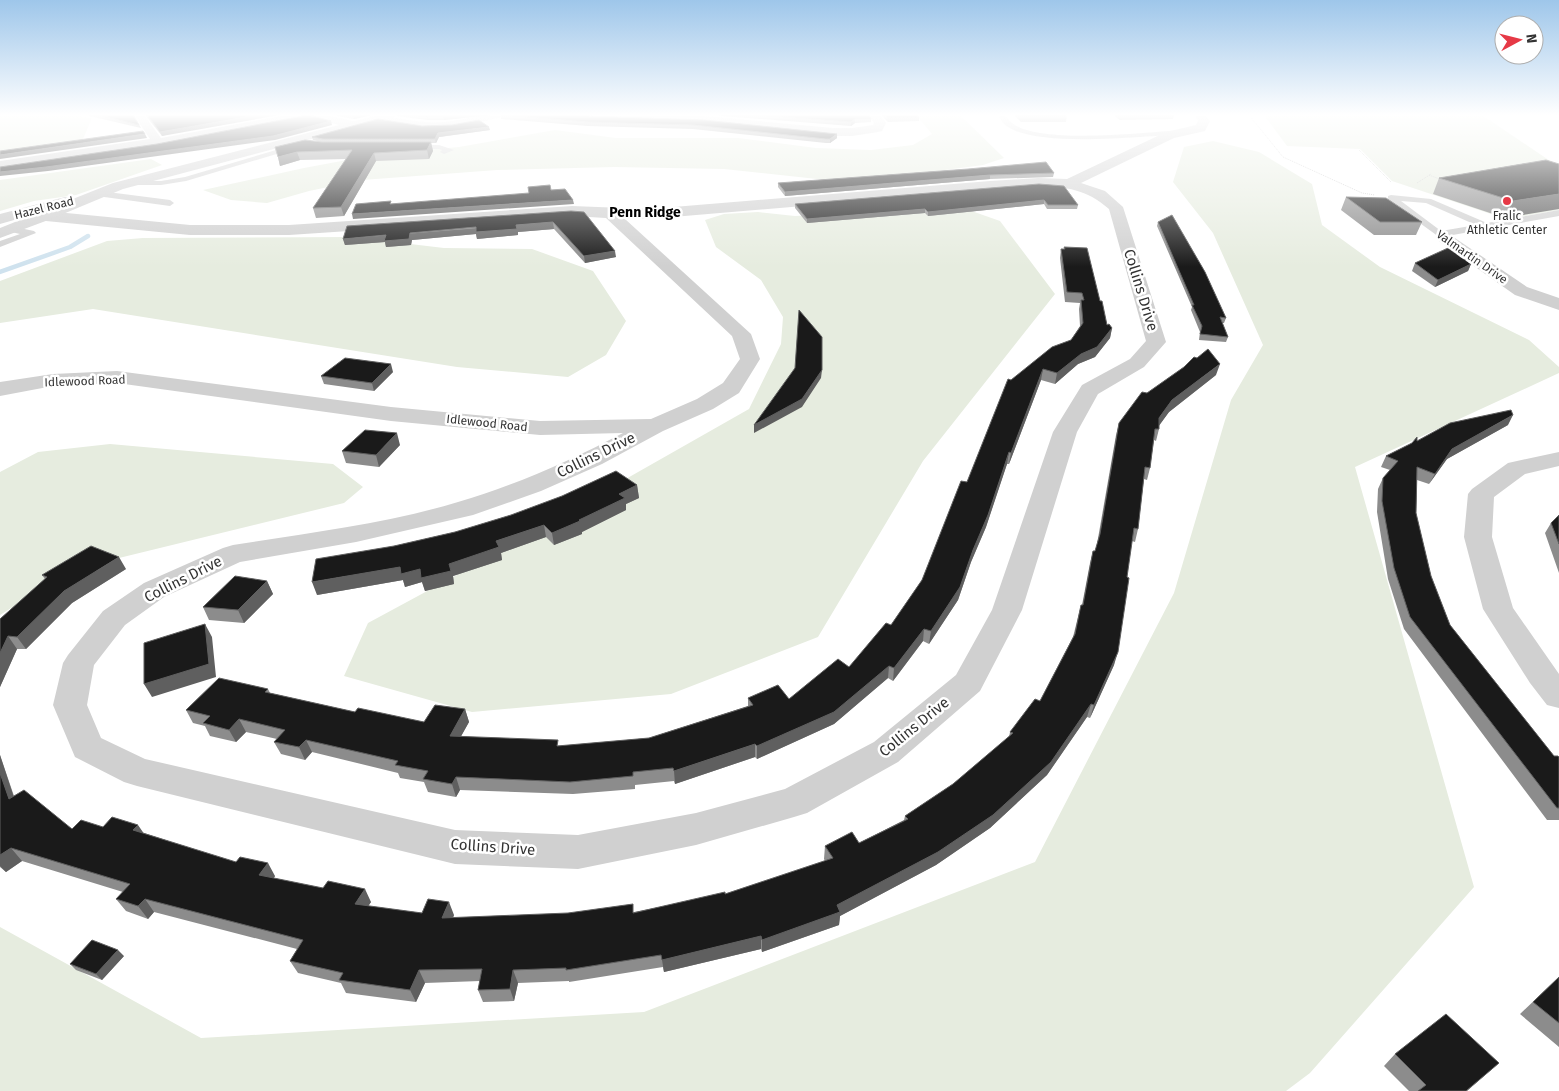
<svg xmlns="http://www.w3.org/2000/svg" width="1559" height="1091" font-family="'Fira Sans',sans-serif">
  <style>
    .green { fill: #e6ecdf }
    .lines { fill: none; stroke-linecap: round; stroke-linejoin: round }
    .stream { stroke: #cfe2ee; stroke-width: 4.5 }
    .path { stroke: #cdcdcd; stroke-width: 1; stroke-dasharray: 1 1; stroke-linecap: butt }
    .service { fill: #d0d0d0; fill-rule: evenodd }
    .minor { fill: #d0d0d0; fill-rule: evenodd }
    .tertiary { fill: #d0d0d0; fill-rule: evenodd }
    .wall { fill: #8c8c8c }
    .shaded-wall { fill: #5f5f5f }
    .building { fill: #1a1a1a; stroke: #5f5f5f }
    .poi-dot { fill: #e63946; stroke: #fff; stroke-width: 2 }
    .labels { text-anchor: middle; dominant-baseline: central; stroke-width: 5; stroke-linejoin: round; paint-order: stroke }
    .far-street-label { font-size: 12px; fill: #333; stroke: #fff }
    .far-poi-label { font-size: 12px; fill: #333; stroke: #fff }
    .far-neighbourhood-label { font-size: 14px; font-weight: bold; fill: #000; stroke: #fff }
    .street-label { font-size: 15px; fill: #333; stroke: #fff }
  </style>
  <rect width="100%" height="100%" fill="#fff"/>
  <!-- green -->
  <path class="green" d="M0,115H71L92,118L83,139L0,152Z
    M916,115H960L1004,158L983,165L899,176L863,184L724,169L614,167L497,170L362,180L309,191L267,203L231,200L203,190L304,168L379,154L459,147L555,130L616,138H738L816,148L871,150L913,145L932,134Z
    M1264,115H1482L1559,167V210L1506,219L1392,181L1360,149L1287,146Z
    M1213,141L1259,152L1312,184L1322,225L1380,267L1529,340L1559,367V373L1355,467L1474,887L1310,1073L1286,1091H0V927L201,1038L644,1012L1035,862L1174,593L1231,400L1263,345L1213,233L1173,182L1184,147Z
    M151,159L162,165L76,195L34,201L0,211V180Z
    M963,208L1000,221L1055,294L923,461L818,637L671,694L472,712L344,676L368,623L455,576L749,409L781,344L783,317L761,280L716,247L705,220L724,214L758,212L795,216Z
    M351,237L444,248L532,249L593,271L626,321L606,355L568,377L457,367L93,309L0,323V281L107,241L143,238Z
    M110,444L333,464L363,487L344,503L74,569L0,615V472L38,452Z"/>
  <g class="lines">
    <!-- stream -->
    <path class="stream" d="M0,272L70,247L88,236"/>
    <!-- path -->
    <path class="path" d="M1249,115L1283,157L1362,193L1375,195
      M1359,150L1391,182
      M1429,175L1442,180
      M1417,183L1431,174"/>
    <!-- service -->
    <path class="service" d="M998,115H1004C1007,117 1009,121 1012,123C1040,145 1147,132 1184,130L1188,132L1184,134C1144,136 1039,148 1008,127C1003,124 1001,119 998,115Z
      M293,145L300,147L186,181L161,185H131L127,183L131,181H161L185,177Z
      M406,145H439L454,150L444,154L440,152L442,150L439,149H406Z
      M100,191L170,200L174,203L170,206L97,196L96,194Z
      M1391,195L1431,199L1487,223L1559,210V216L1447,236L1451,239L1446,242L1388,200V196ZM1401,201L1426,203L1476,225L1441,231Z
      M10,226L34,231L36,233L0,247V241L20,234L7,231V227Z"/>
    <!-- minor -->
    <path class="minor" d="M134,115H144L161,138L287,115H326L357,122L359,125L353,129L310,117L308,115L303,118L158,146L0,169V161L150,139Z
      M378,115C400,118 421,124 444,122C464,120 483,113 503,115L501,117C452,130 423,133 374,120L372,118Z
      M584,115L704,116L833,128H852L873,125L874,123L868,115H880L886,123L882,131L878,132L852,136H833L704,122L590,118Z
      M1195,115H1205L1210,121L1205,131L1174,138L1081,183L1105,191L1123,207L1166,342L1144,367L1098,394L1077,432L1022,610L980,691L898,762L807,813L794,817L696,845L578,869L455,864L137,786L124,782L75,757L53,705L63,663L68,655L103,611L144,583L223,548L233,545C308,533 385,524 458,502C516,485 570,461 623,433L540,435L391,421L117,383L53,386L0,396V382L53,374L117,371L391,407L540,421L651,419L697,399L723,383L740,359L732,336L606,218L572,216L289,235H190L46,221L41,219L38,216L41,213L46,211L190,225H289L572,206L649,209L990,181L1038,178L1067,179L1166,132L1196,125L1198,121ZM1038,186C1067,187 1086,189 1109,209L1146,341L1130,359L1082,385L1053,432L992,610L956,675L874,742L785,789L696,813L578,835L455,830L145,759L101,738L87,705L94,665L125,625L164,597L240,562L356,542L473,515L541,491L602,464L663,431L713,409L739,393L760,359L751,334L625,219H649Z
      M65,197L70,198L72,201L70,204L0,224V214Z
      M1446,234L1452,236L1527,287L1559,298V310L1515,295L1440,242L1438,239L1440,236Z
      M1559,452V466L1525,474L1494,497L1492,537L1513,608L1559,674V708L1547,705L1530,683L1483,609L1464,537L1468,494L1472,489L1508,463Z"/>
    <!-- tertiary -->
    <path class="tertiary" d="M378,115H396L394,117L123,189L51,219L0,238V228L113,183Z"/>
  </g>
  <!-- wall -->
  <path class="wall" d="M85,115H134L141,128Z
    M145,115H231L162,136Z
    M332,115H372L354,119Z
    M397,115H491L444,120H427L397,116Z
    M501,115L590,116L704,120L837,138L830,143H826L693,129L588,126L501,119Z
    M709,115H869L871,119V122L855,123L851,126Z
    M881,115H917L919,118V121L888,122Z
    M1014,115H1100H1067L1066,122H1021Z
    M1113,115H1174L1173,119L1120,120Z
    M422,126L490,130L439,137L436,143H431L433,151L429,159L376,161L344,216L316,218L313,208L346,159L300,160L280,166L278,157L321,142L313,140L312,137Z
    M1546,160L1505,218L1433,194L1439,178Z
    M968,169L1054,173L1053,177L990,179L785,196L778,187V183Z
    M1039,184L1078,205L1077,209H1047L1044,204L928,216L925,213L807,223L795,208V204Z
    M1346,197L1422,222L1416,235H1374L1341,210Z
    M571,211L616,257L585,263L554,229L518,232V235L477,239L476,234L412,240L411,245L386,247L385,242L345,245L343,239Z
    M1158,222L1226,318L1224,323H1222L1228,337L1226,342L1199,340L1200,332L1191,310L1192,307L1157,226Z
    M1064,247L1107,325L1112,328L1110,338L1095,357L1078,364L1055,384L1041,380L1009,464H1007L986,527L971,562L958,600L929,644L923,641L893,681L888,678L834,724L757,759L755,757L675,784L674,781L635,785V789L573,794L460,790L456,797L428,792L424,782L400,778L398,773L312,752L305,760L281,754L274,742L277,739L246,732L236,742L210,736L205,726L193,723L186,710L268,689L270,693L355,712L424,722L465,709L469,722L461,736L560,746L649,738L748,706V698L789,699L849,667L891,625L922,580L967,482L1011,380L1071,340L1080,326L1079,309L1080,303L1065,302L1060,258L1061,249H1064Z
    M1415,263L1471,264L1468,271L1435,287L1412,271Z
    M393,372L374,391L324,384L321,376Z
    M1216,375L1169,412L1159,425V429L1156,441L1154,440L1150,468L1147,480L1144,479L1138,529L1135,542L1132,541L1114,665L1090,718L1087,717L1047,775L990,828L936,865L840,916L839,925L762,952L761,949L664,972L663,967L569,982V981L518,983L514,1001L483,1002L478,990L480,981L425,983L416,1002L346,993L341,983L298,973L290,961L297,949L154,912L148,919L126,911L116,899L123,892L22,861L6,872L0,867V755L14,796L72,829L103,827L144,833L275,876L274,878L371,902L368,906L422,913L454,915L453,918L634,912L725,894L825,861L824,859L825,846L859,843L904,820L905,816L953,784L1009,737L1010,732L1040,701L1073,637L1081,605H1082L1090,563L1093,551H1095L1097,544L1116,435L1119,423L1147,393Z
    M1508,425L1447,459L1429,484L1417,480L1416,513L1431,576L1450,625L1554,756L1559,757V820H1547L1404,629L1388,579L1377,512L1378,489L1383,478L1390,470L1381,467L1386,456L1417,441Z
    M400,445L379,467L346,463L342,451Z
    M637,485L639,498L626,504V510L582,532V534L554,545L546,537L501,553L502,560L453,576L454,584L425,591L422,582L405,587L403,580L317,595L394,546L455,532Z
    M1559,515V573L1545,533L1551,523Z
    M126,569L72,603L26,649H17L0,687V619L45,579L42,575Z
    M267,581L273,594L244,623L209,620L203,607Z
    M124,956L102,980L76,970L70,964Z
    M1559,977V1047L1520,1014Z
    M1395,1054L1499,1063L1467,1091H1409L1384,1066Z"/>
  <!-- shaded-wall -->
  <path class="shaded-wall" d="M258,115H279L162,136L160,132Z
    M357,115H372L354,119L353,116Z
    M459,115H491L444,120L443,116Z
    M855,119V123L851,126V122Z
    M331,121L332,125L275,140L48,171L0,176V172Z
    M489,127L490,130L439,137L436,143L435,139L438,133Z
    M145,134L147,138L0,159V155Z
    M837,134V138L830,143V139Z
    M431,142L433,151L429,159L427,150Z
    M297,152L300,160L280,166L278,157Z
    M374,153L376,161L344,216L341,207Z
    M990,175V179L785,196V192Z
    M1559,194V209L1505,218L1513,201Z
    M573,200L574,204L353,219L352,214Z
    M1044,200V204L928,216V212Z
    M925,209V213L807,223V219Z
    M553,222L554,229L518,232V235L477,239L476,234L412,240L411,245L386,247L385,242L345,245L343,239Z
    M615,251L616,257L585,263L584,256Z
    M1471,264L1468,271L1435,287L1438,280Z
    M1112,328L1110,338L1095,357L1078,364L1055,384L1057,373Z
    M391,364L393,372L374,391L372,383Z
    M1220,364L1216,375L1169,412L1156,430L1159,418L1172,400Z
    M1043,369L1041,380L1009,464L1011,453Z
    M822,370L821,378L802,407L754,433V425Z
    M1513,415L1508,425L1447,459L1429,484L1435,474L1452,449Z
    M397,433L400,445L379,467L376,455Z
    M1009,452L1007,464L986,527L971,562L958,600L929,644L931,631L973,550Z
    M637,485L639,498L626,504V510L582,532V534L554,545L552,533L579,520L619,494Z
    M544,525L546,537L501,553L502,560L453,576L454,584L425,591L422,582L405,587L403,580L317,595L312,582L400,567L420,569L496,541Z
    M119,557L126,569L72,603L26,649L17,637L64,591Z
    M267,581L273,594L244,623L238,610Z
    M205,624L212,637L216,677L152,697L144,684Z
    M924,629L923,641L893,681L894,668Z
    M8,636L17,649L0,687V653Z
    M1118,652L1114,665L1090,718L1094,705Z
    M889,666L888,678L834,724L757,759V746Z
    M1091,704L1087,717L1047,775L990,828L936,865L840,916L839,925L762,952V940L837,905Z
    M465,709L469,722L454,749L450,736Z
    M239,719L246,732L236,742L229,730Z
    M306,740L312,752L305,760L299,747Z
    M755,744V757L675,784L674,771Z
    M0,755L19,813L9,799L0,773Z
    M456,777L460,790L456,797L452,784Z
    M138,825L147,838L133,830Z
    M11,848L22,861L6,872L0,866V855Z
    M268,863L275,876L267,888L259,875Z
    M365,889L371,902L361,917L355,904Z
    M145,899L154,912L148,919L138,906Z
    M449,902L454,915L447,931L442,918Z
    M761,936V949L664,972L662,960Z
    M118,950L124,956L102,980L96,974Z
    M419,970L425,983L416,1002L410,990Z
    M513,970L518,983L514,1001L510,989Z"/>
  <!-- building -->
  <path class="building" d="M98,115H133L139,125Z
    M147,115H258L160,132Z
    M305,115H309L331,121L273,136L46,167L0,172V167L157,144L302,116Z
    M411,115H459L443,116L426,117Z
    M501,115H587L590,116L704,120L837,134L830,139H826L693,125L588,122Z
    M754,115H869L871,119H855L851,122Z
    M885,115H917L919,118H888Z
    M378,119L422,126L452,125L479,120L489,127L438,133L435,139H323L312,137Z
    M143,131L145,134L0,155V151Z
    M305,140L322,142H431L427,150L374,153L341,207L313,208L352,150L297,152L278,157L275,147Z
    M1546,160L1559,164V194L1513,201L1439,178Z
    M1046,162L1054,173L990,175L785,192L778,183L968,169Z
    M1039,184L1064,186L1078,205H1048L1044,200L928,212L925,209L807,219L795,204Z
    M550,185L551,190L565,189L573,200L352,214L356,204L391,201L390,204L529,193L528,187Z
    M1346,197L1386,198L1422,222H1380Z
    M571,211L584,212L615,251L584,256L553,222L516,225L517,229L476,232V227L410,233L409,239L384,241L386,235L343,239L347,226Z
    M1172,215L1205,272L1226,318L1220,317L1228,337L1200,334L1202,326L1192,305H1194L1158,222Z
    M1064,247L1087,248L1100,301H1102L1107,325L1109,324L1112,328L1097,347L1081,354L1057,373L1043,369L1011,453L1009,452L988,515L973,550L960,587L931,631L924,629L894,668L889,666L834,712L757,746L755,744L674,771L673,768L633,772V776L570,782L456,777L452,784L423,779L428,771L395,765L398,761L306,740L299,747L274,742L285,730L239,719L229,730L203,723L210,716L186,710L219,678L268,689L265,692L355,712L358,708L424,722L435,705L465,709L450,736L558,740L557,746L649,738L753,705L748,698L778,685L789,699L838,659L849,667L886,623L891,625L922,580L961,481L967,482L1008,379L1011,380L1052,347L1071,340L1083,323L1081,300H1084L1082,293L1067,292L1061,249H1065Z
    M1448,248L1471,264L1438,280L1415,263Z
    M799,310L822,337V370L802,399L754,425L795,368Z
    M1208,349L1220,364L1172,400L1159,418V429H1155L1150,468L1145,467L1138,529L1134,528L1127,577L1129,578L1118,652L1094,705L1091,704L1051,762L993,815L938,852L837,905L840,912L762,940L761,936L662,960L661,955L566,970V968L513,970L510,989L478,990L482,969L419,970L410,990L339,980L343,973L290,961L303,940L145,899L138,906L116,899L130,884L11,848L0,855V773L9,799L24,790L72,829L81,820L103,827L112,817L138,825L133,830L236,862L240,857L268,863L259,875L323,888L328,881L365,889L355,904L422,913L428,899L449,902L442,918L568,913L633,904V913L725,892V894L833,858L825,846L852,832L859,843L908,819L905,816L953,784L1013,733L1010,732L1035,699L1040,701L1075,634L1081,605H1083L1093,551H1095L1100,534L1119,423L1142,392L1147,393L1184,367L1194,357L1197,358Z
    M345,358L391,364L372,383L321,376Z
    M1511,410L1513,415L1452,449L1435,474L1417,467L1416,513L1431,576L1450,625L1554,756H1558L1559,757V808H1557L1410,617L1394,568L1382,501L1383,478L1398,461L1386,456L1412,443L1417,437V441L1450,423Z
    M365,430L397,433L376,455L342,451Z
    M616,471L637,485L619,494L625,498L579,520L580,521L552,533L544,525L496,541L499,547L449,564L451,571L421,578L420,569L401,574L400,567L312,582L316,559L394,546L455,532L511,515L562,496Z
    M1559,515V544L1551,523Z
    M91,546L119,557L64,591L17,637L8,636L0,653V619L47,577L42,575Z
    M235,576L267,581L238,610L203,607Z
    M205,624L209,664L144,684V643Z
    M92,940L118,950L96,974L70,964Z
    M1559,977V1023L1533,1002Z
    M1446,1014L1499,1063L1466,1091H1418L1426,1085L1395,1054Z"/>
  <!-- sky -->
  <linearGradient id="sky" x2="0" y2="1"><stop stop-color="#9ec6ea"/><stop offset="0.43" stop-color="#fff"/><stop offset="1" stop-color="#fff" stop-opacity="0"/></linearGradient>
  <rect width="1559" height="267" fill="url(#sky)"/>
  <!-- markers -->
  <circle class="poi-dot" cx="1507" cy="201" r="5"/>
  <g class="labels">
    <!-- far-street labels -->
    <g class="far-street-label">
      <text transform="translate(44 208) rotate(-14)">Hazel Road</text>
      <text transform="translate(1472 257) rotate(35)">Valmartin Drive</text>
      <text transform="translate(85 381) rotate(-2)">Idlewood Road</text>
      <text transform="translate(487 423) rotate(6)">Idlewood Road</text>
    </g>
    <!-- far-poi labels -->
    <g class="far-poi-label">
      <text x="1507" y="216">Fralic<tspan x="1507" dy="14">Athletic Center</tspan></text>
    </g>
    <!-- far-neighbourhood labels -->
    <g class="far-neighbourhood-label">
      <text x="645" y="212">Penn Ridge</text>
    </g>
    <!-- street labels -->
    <g class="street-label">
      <text transform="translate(1141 290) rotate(73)">Collins Drive</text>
      <text transform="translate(596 455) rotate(-26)">Collins Drive</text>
      <text transform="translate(183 579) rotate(-27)">Collins Drive</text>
      <text transform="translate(914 727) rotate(-39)">Collins Drive</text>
      <text transform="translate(493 847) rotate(4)">Collins Drive</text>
    </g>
  </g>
  <!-- north arrow -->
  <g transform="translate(1519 40) rotate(83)"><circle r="24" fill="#ffffff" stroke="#adadad"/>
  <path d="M0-4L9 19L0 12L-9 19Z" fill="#e63946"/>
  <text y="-8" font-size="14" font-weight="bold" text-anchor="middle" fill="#333333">N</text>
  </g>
</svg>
